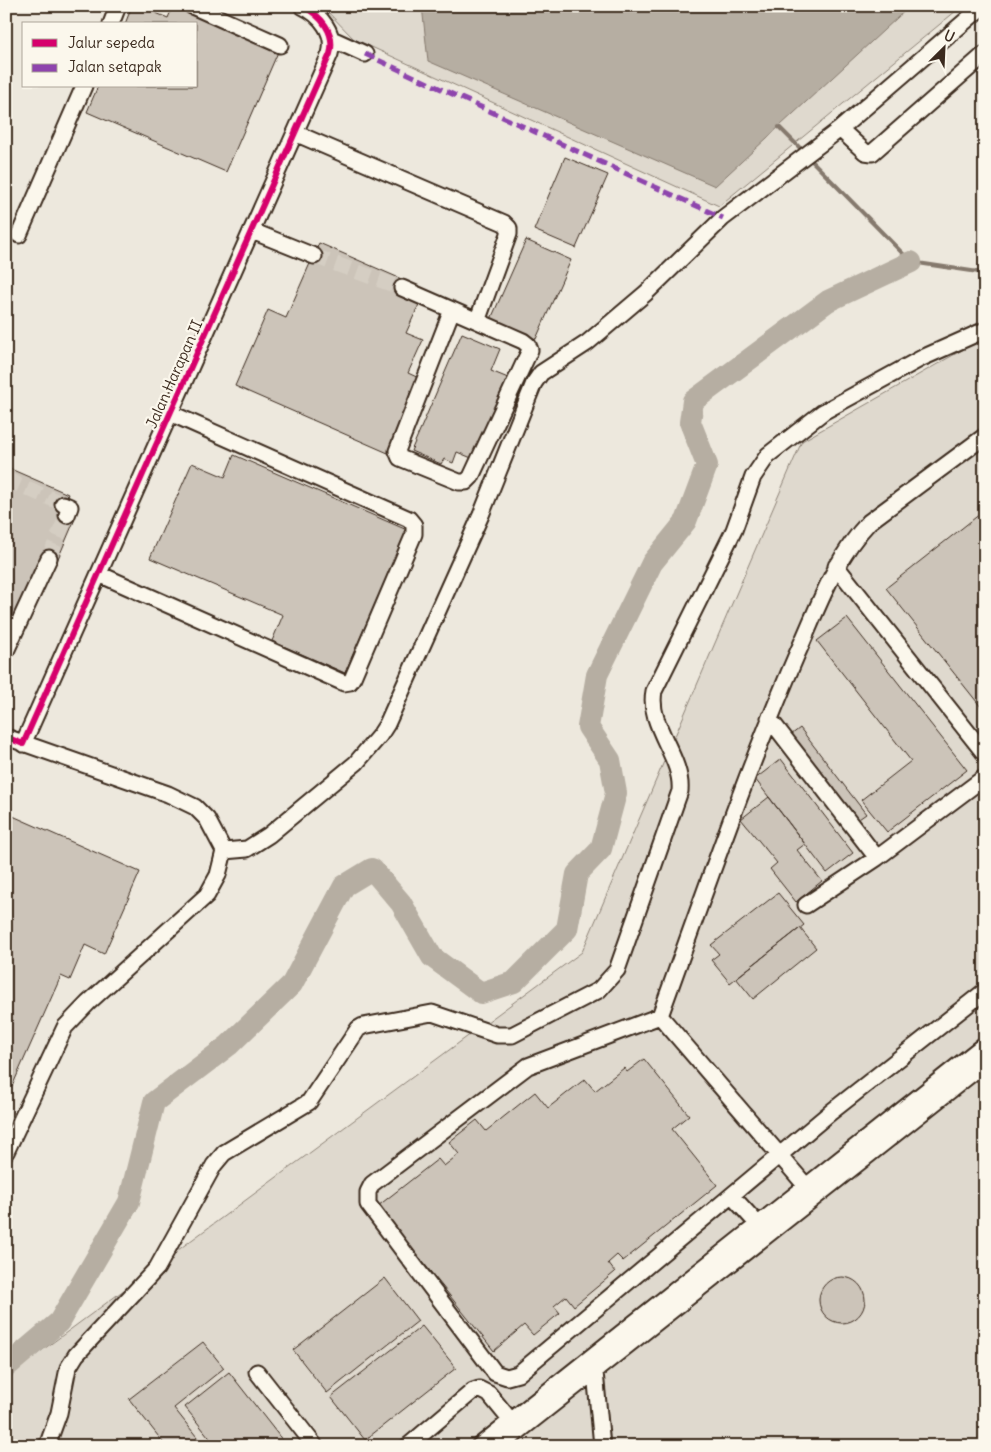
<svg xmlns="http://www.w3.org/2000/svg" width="991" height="1452" font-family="Delius,sans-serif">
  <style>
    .built { fill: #ede8dd; fill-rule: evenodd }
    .green { fill: #dfd9ce; stroke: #8d8276 }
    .water { fill: #b6aea2; stroke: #85796d }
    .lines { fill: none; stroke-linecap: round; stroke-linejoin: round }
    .stream { stroke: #85796d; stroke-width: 4 }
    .river { stroke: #b6aea2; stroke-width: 22 }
    .building { fill: #ccc4b9; stroke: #3b2a1e }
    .minor-tunnel { stroke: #d5cec3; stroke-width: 15; stroke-dasharray: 15 8; stroke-linecap: butt }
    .minor-casing { stroke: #3b2a1e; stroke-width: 19 }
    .minor { stroke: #fbf7ec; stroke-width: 15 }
    .quiet { stroke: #8e44ad; stroke-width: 5; stroke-dasharray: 10 5; stroke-linecap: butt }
    .cycleway-casing { stroke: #fbf7ec; stroke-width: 9 }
    .cycleway { stroke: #d6006c; stroke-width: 6 }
    .labels { text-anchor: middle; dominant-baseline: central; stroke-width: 4.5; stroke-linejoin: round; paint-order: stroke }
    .street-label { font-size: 15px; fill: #3b2a1e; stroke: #fbf7ec }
  </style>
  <rect width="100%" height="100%" fill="#fbf7ec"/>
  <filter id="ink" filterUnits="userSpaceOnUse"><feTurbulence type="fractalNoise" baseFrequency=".02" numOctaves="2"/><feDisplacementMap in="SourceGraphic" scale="10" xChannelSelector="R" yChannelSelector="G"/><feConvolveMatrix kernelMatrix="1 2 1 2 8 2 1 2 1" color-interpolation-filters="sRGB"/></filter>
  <g filter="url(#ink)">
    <!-- built -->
    <path class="built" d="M6,6H985V1446H6ZM24,24H196V86H24Z"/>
    <!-- green -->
    <path class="green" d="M322,6H962L719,206L354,39Z
      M985,337V1446H6V1377L582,952L802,441Z"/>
    <!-- water -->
    <path class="water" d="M422,6H910L715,186L428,61Z"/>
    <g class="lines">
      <!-- stream -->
      <path class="stream" d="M779,127L799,147
        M813,162L911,262L985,273"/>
      <!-- river -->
      <path class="river" d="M6,1367L59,1322L129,1202L154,1102L229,1045L292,984L344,886L372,869L401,903L432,957L481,993L514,982L567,929L577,874L601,849L616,793L610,760L588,727L597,675L652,563L686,521L707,465L690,422L693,401L828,301L911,262"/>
    </g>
    <!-- building -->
    <path class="building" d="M132,6H139L168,18L173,6L278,52L226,172L87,112L98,86H196V24H125Z
      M565,157L608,175L576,248L534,230Z
      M526,240L571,260L536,339L491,319Z
      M319,243L406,281L401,291L421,300L406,333L423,340L408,373L421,379L388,453L235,386L268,310L286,318Z
      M462,333L500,349L491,371L508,378L474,459L457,452L453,463L444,459L441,464L411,451Z
      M234,455L407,530L345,673L272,641L283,615L150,558L192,463L225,477Z
      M6,467L68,494L60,512L75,519L57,561L42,555L6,636Z
      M985,510V712L886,588Z
      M847,618L967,770L887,832L861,800L911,761L817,641Z
      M800,728L866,814L856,821L791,735Z
      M781,759L853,853L827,873L755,779Z
      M769,797L805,844L797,850L822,881L796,902L770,869L777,863L741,819Z
      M6,813L140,872L104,954L85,945L70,980L61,976L6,1100Z
      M778,893L804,925L730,983L711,960L719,954L711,945Z
      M800,928L816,948L753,999L736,978Z
      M644,1059L689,1115L672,1129L717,1185L623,1261L617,1255L608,1263L615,1272L574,1306L566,1296L554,1306L560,1313L533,1335L524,1325L494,1351L378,1206L438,1159L444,1166L459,1154L449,1142L477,1120L486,1131L535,1092L548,1108L585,1079L595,1091L624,1068L627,1072Z
      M819 1300a23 23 0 1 1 46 0a23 23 0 1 1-46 0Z
      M385,1278L418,1321L327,1393L293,1350Z
      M422,1326L456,1368L365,1440L331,1397Z
      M203,1342L224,1368L174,1408L204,1446H166L129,1399Z
      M229,1372L287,1446H216L185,1407Z"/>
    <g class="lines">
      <!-- minor-tunnel -->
      <path class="minor-tunnel" d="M314,256L402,288
        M6,479L63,504
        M49,558L67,515"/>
      <!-- minor casing -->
      <g class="minor-casing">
        <path id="minor" d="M192,6L280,45
          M111,24L118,6
          M332,39L365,54
          M840,129L865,152L872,153L985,54
          M295,133L504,223L509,228V234L479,316L476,319
          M252,231L314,256
          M19,235L84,86
          M402,288L523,341L528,345L530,350L471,477L466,482H459L400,458L397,451L452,310
          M63,504L70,507L67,515
          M836,566L985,754
          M99,574L344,683L350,682L353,677L414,534V525L409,519L170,413
          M6,651L49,558
          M769,718L877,858L985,777
          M6,737L168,794L195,807L207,819L224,851L247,849L269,835L356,763L380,735L387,724L481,515L534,383L541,373L587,343L646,293L723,218L840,129L983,6
          M23,744L330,54C336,33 321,15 302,6
          M806,905L877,858
          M660,1016L528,1066L372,1184L368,1192V1204L495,1373L507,1377L518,1374L831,1112L985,991
          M6,1152L65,1027L88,1003L207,895L218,875L224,851
          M806,1186L660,1016C704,895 746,772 797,654C818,608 834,559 869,522L985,436
          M732,1196L763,1230
          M257,1372L315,1446
          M595,1372L602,1446
          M47,1446L59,1413L68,1368L76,1355L157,1268L214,1165L224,1153L309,1102L358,1029L363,1026L432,1013L497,1035H512L599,990L617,970L680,791C683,757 647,726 654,691L734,530L753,477L768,455L823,412L922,358L985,330
          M408,1446L473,1391L479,1389L489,1394L516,1427
          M479,1446L985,1044
          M500,1446L985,1063"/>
      </g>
      <!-- minor -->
      <use href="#minor" class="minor"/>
      <!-- quiet -->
      <path class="quiet" d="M365,54L723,218"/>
      <!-- cycleway casing -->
      <g class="cycleway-casing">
        <path id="cycleway" d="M6,737L23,744L330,54C336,33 321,15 302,6"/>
      </g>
      <!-- cycleway -->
      <use href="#cycleway" class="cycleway"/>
    </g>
  </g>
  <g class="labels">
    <!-- street labels -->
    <g class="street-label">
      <text transform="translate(174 374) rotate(-66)">Jalan Harapan II</text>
    </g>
  </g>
  <!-- margin -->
  <rect width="991" height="1452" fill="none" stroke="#fbf7ec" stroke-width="25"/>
  <rect x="12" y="12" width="966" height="1427" fill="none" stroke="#3b2a1e" stroke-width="2" filter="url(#ink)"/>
  <!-- legend -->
  <rect x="22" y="22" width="175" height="65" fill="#fbf7ec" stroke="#aea59a"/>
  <rect x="32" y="39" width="25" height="8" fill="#d6006c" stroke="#aea59a"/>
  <text x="68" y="48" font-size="15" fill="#3b2a1e">Jalur sepeda</text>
  <rect x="32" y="64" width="25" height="8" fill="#8e44ad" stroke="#aea59a"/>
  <text x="68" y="72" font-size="15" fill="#3b2a1e">Jalan setapak</text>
  <!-- north arrow -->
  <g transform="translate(944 48) rotate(24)" stroke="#fbf7ec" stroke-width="4" paint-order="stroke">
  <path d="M0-4L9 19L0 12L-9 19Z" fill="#3b2a1e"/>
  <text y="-8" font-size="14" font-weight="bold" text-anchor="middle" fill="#3b2a1e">U</text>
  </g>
</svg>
